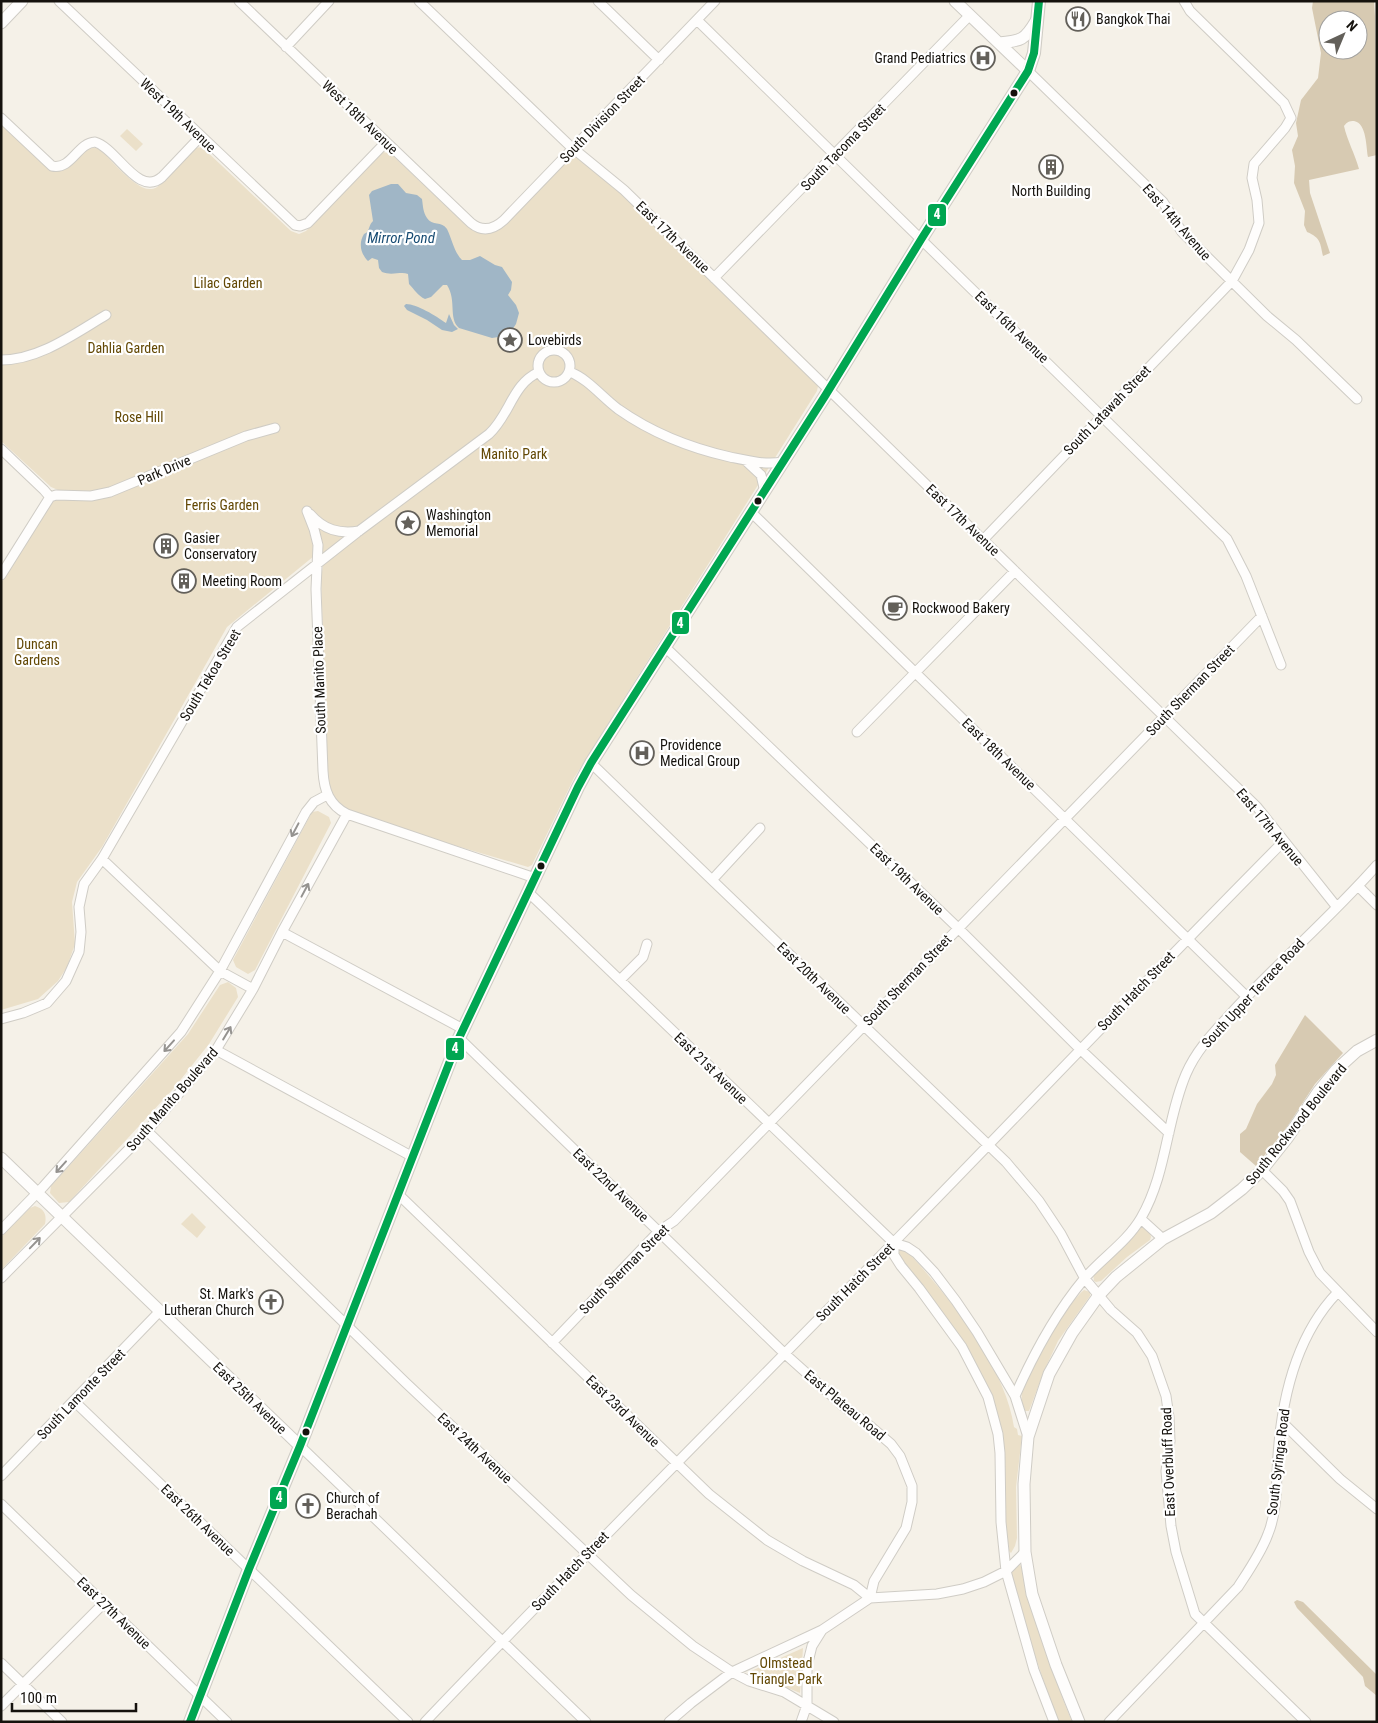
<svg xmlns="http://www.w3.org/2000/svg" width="1378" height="1723" font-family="'Roboto Condensed',sans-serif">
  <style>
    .green { fill: #ebe0c9 }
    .forest { fill: #d7cab2; fill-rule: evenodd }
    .water { fill: #a0b6c6 }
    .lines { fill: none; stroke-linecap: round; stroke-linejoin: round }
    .minor-casing { stroke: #cfccc5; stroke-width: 11 }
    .tertiary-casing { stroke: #cfccc5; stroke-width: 13 }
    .secondary-casing { stroke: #cfccc5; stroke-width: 14 }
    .minor { stroke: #fefdfc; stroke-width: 9 }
    .tertiary { stroke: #fefdfc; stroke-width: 11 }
    .secondary { stroke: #f6f2ee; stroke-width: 12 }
    .bus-1-casing { stroke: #fff; stroke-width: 11 }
    .bus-1 { stroke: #00a651; stroke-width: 8 }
    .oneway { stroke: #959390 }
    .bus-dot { fill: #15120d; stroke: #fff; stroke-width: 2 }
    .labels { text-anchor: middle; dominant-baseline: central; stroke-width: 4.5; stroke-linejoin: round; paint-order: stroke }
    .poi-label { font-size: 14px; fill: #15120d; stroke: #fff; text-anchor: start }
    .street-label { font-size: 14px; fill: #15120d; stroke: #fff }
    .park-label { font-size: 14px; fill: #634804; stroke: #fff }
    .water-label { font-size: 15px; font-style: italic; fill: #184c73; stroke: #fff }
    .line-badge { stroke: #fff; stroke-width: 2 }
    .badge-label { font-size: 14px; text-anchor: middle; font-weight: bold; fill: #fff }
  </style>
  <rect width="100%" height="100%" fill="#f5f1e8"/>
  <!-- green -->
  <path class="green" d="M1,124L48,168C64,177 74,162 85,150C91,147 95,147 101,150C111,160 136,190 150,189C155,189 157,187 161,184L195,148L202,147L291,231L299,234L306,231L383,152L391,154L469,228L482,233L496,231L571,156H575L617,189L816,383L818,386L817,391L574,778L532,865L528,867L440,841L342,807L333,799L328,782L321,576L323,567L314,556L227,627L102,847L77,882L72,902L75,944L67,967L58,981L38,999L1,1010V583L58,490L51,487L1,441Z
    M127,129L143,144L136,151L120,136Z
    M318,811L329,817L331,823L255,970L248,974L236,967L233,960L312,812Z
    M228,982L236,988L238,997L209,1044L174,1088L69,1202L59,1203L50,1193L51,1186L188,1034L220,985Z
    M35,1206C44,1209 47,1214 45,1224L1,1270V1237L30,1208Z
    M192,1213L206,1227L197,1238L181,1224Z
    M1140,1226C1146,1227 1150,1231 1151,1237L1150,1240L1127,1257L1101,1281L1096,1282L1094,1281L1093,1273L1121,1250Z
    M902,1249L907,1251C948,1296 1005,1365 1014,1427L1017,1429L1018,1435L1022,1436L1016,1487L1017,1538L1015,1546L1011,1553L1009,1551L1006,1528L1005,1459L1000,1427L991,1397L898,1259V1253Z
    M1084,1290L1090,1292V1296L1058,1341L1044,1371L1029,1411H1025C1022,1406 1021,1398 1022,1392C1027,1369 1066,1305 1084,1290Z
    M1019,1565L1022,1566C1036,1619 1051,1671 1072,1722H1059C1040,1673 1024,1625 1012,1574V1571Z
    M803,1648L800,1693L749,1672Z"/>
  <!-- forest -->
  <path class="forest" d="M1313,1H1374L1375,16L1377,155L1368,157C1366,148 1367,123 1354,121C1349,121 1347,122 1344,126C1347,140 1355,154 1359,169L1309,180L1310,193L1330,253L1323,256C1320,243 1321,238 1307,232L1304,225L1305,211L1294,183L1295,166L1292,150L1298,136L1296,123L1301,100L1318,78L1321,53L1312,8ZM1328,20H1358V50H1328Z
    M1305,1015L1343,1053L1315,1084L1287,1127L1256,1166L1240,1152V1134L1246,1129L1257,1104L1272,1084L1276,1075L1275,1065Z
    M1297,1600L1303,1602L1377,1675V1696L1365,1686L1363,1677L1297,1608L1294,1602Z"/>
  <!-- water -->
  <path class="water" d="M391,184H398L406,193L417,195L422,199C423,206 423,212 427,218C432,226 442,221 447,229C452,239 454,252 462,260H470L480,256L495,265L502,267L512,282L511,290L508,295L516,305L519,313L516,324L510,333L505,336L492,338L459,328C448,318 457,301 447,285H443L431,297L425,299C418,296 414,289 409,284L408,274C401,271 392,276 382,272L379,268L378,260L372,258L368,261C361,254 358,244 364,234C365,233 367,233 367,232C370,228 369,225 373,221L369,195L372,191Z
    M406,304C417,304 436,316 446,323L449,314L454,325L458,329L452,332L442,330L427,320L407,310L404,306Z"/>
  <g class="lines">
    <!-- minor casing -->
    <g class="minor-casing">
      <path id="minor" d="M59,1L295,225L300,226L308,223L386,142
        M239,1L471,223C482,232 493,230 504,220L715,1
        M419,1L569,145L624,190L1257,807L1336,906
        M598,1L659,60
        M697,20L1227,539L1246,576L1281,665
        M286,47L329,1
        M1028,71L1163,202L1182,232L1267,316L1296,340L1357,399
        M1,118L52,166C72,170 77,143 95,142C117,148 138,198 162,177L201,136
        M714,278L970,15
        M538 366a16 16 0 1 1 32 0a16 16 0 1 1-32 0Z
        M1,360C39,360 74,334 106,315
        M570,372C588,379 602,397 618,409C652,433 690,448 730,457C749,461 765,465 783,462
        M1,449L44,490L50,497
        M747,462L761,475L765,492
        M50,497L56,495L91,496L110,492L246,436L275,428
        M307,511L314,529L318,545L316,589L323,771C324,790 329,805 347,814L535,878
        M751,512L1247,997
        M310,514C324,530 339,534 359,531
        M983,540L1232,281L1249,250L1259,223L1257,200L1252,178L1254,164L1285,128L1291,118L1284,103L1190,11L1184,1
        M1,575L50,497
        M665,647L958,928L1080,1049L1169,1133
        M857,732L1015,571
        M591,763L712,880L1006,1162L1039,1201L1061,1234L1085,1279L1111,1310L1137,1333L1152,1356L1166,1396L1169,1417L1170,1441L1166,1471L1171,1526L1176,1552L1195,1614L1306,1722
        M102,859L220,971L253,989
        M712,880L760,828
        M1358,886L1377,905
        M528,892L894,1243L907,1247L916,1253L934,1272L956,1301L977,1332L1015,1396L1028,1437
        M282,932L463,1029
        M620,980L643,957L647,944
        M1,1019L23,1013L47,1003L66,981L79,952L81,932L79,907L84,884L102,859L237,627L359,531L489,434C510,415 512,384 539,372
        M459,1038L784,1353L842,1405L870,1426L891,1444L900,1456L912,1486V1502L906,1528L874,1581L870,1598
        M216,1050L413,1157
        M147,1131L406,1383L631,1595L693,1646L732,1672L749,1681L784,1692L834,1722
        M1262,1170L1283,1191L1290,1201L1309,1252L1320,1273L1377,1332
        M398,1194L709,1494L767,1540L803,1561L854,1585L870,1598
        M1141,1219L1163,1239
        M1,1230L43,1187L181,1032L220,971L306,812L314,802L327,795
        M894,1243V1255L901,1266L919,1288L962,1347L988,1397L998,1434L1000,1453L1001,1522L1006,1571L1034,1670L1054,1722
        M1,1278L147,1131L216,1050L253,989L282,932L347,814
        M552,1343L659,1231L674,1221L1262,616
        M1015,1396C1033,1355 1055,1314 1084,1279C1102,1258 1127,1242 1141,1218C1167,1173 1166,1121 1186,1074C1197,1048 1217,1029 1236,1008C1282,959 1333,915 1377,865
        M74,1401L408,1722
        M1282,1422L1340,1479L1377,1509
        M300,1446L586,1722
        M1,1476L160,1311
        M1,1504L227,1722
        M1,1663L62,1722
        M1,1706L104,1603
        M425,1722C581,1558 742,1398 900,1236C1028,1105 1154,972 1283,842
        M669,1722L691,1703L732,1672L822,1630L870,1598L937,1594L963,1589L984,1582L1006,1571L1025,1552
        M801,1722L807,1705V1666L812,1646L822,1630
        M1109,1722L1238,1587C1249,1570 1261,1553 1268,1534C1278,1510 1276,1481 1278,1455C1282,1397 1297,1335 1337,1293"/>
    </g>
    <!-- tertiary casing -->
    <g class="tertiary-casing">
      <path id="tertiary" d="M955,1L1028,71
        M1,23L22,1
        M999,43C1021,41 1025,40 1036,21
        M1,1158L300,1446
        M1079,1722L1056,1665L1032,1594L1025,1552L1024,1484L1028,1437L1049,1374L1072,1333L1099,1295L1116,1277L1163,1239L1211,1213L1242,1189L1262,1170L1288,1137L1318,1092L1336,1070L1357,1051L1377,1040"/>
    </g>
    <!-- secondary casing -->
    <g class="secondary-casing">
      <path id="secondary" d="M190,1722L249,1569L300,1446L459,1038L578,787L591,763L825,396L922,238L1028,71L1034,53L1039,1"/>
    </g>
    <!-- minor -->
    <use href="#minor" class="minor"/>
    <!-- tertiary -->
    <use href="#tertiary" class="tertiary"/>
    <!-- secondary -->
    <use href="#secondary" class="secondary"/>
    <!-- bus-1 casing -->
    <g class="bus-1-casing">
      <path id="bus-1" d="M190,1722L249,1569L300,1446L459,1038L578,787L591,763L825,396L922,238L1028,71L1034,53L1039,1"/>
    </g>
    <!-- bus-1 -->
    <use href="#bus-1" class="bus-1"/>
  </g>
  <!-- one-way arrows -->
  <defs><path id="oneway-shaft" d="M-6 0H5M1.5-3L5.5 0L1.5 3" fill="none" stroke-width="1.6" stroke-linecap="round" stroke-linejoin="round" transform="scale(1.25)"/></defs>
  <g class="oneway">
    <use href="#oneway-shaft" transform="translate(295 830) rotate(118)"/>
    <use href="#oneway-shaft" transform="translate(305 890) rotate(-62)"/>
    <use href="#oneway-shaft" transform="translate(227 1033) rotate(-59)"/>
    <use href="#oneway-shaft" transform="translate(169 1046) rotate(132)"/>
    <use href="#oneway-shaft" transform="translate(61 1167) rotate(132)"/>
    <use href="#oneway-shaft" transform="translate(35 1243) rotate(-46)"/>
  </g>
  <!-- icons -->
  <defs>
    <g id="restaurant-ring" transform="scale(1.25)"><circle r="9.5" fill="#fff" stroke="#63605a" stroke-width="1.5"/><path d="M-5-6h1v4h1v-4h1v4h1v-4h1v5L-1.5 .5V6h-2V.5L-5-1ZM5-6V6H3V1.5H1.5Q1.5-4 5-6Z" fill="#63605a"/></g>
    <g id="hospital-ring" transform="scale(1.25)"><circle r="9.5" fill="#fff" stroke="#63605a" stroke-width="1.5"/><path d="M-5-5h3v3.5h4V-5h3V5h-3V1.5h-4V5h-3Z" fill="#63605a"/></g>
    <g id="building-ring" transform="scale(1.25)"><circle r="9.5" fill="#fff" stroke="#63605a" stroke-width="1.5"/><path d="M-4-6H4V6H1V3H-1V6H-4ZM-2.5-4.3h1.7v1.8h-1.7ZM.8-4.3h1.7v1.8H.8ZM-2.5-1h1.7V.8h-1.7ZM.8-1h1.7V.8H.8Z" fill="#63605a"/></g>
    <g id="sight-ring" transform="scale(1.25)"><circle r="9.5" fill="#fff" stroke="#63605a" stroke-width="1.5"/><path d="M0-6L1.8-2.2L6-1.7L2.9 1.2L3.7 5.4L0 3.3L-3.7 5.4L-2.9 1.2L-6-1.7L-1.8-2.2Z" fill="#63605a"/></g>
    <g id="cafe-ring" transform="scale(1.25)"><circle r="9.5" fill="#fff" stroke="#63605a" stroke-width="1.5"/><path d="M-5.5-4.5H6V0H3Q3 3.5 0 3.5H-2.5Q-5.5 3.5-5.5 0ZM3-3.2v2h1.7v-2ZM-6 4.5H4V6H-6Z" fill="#63605a"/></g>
    <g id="church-ring" transform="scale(1.25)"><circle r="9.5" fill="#fff" stroke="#63605a" stroke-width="1.5"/><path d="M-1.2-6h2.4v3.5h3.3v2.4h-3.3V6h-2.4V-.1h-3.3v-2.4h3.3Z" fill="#63605a"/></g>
  </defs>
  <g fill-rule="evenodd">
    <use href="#restaurant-ring" x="1078" y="19"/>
    <use href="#hospital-ring" x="983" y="58"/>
    <use href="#building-ring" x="1051" y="167"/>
    <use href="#sight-ring" x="510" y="340"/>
    <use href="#sight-ring" x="408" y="523"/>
    <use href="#building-ring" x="166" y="546"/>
    <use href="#building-ring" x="184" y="581"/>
    <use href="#cafe-ring" x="895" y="608"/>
    <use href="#hospital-ring" x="642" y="753"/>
    <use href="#church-ring" x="271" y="1302"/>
    <use href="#church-ring" x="308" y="1506"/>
  </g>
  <!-- markers -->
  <g class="bus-dot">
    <circle cx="1014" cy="93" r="4.5"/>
    <circle cx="758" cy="501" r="4.5"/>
    <circle cx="541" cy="866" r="4.5"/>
    <circle cx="306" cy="1432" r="4.5"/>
  </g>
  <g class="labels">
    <!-- poi labels -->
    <g class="poi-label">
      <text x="1096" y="19">Bangkok Thai</text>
      <text x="966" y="58" text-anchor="end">Grand Pediatrics</text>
      <text x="1051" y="191" text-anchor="middle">North Building</text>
      <text x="528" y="340">Lovebirds</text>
      <text x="426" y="515">Washington<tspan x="426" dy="16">Memorial</tspan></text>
      <text x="184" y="538">Gasier<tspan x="184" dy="16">Conservatory</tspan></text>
      <text x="202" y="581">Meeting Room</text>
      <text x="912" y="608">Rockwood Bakery</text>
      <text x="660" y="745">Providence<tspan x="660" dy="16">Medical Group</tspan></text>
      <text x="254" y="1294" text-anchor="end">St. Mark's<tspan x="254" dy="16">Lutheran Church</tspan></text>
      <text x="326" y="1498">Church of<tspan x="326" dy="16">Berachah</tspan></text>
    </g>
    <!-- street labels -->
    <g class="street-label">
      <text transform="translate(178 115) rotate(44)">West 19th Avenue</text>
      <text transform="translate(360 117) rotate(44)">West 18th Avenue</text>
      <text transform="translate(602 119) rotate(-46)">South Division Street</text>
      <text transform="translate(843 147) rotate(-46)">South Tacoma Street</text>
      <text transform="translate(1177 222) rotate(49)">East 14th Avenue</text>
      <text transform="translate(673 237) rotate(44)">East 17th Avenue</text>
      <text transform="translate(1012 327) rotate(44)">East 16th Avenue</text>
      <text transform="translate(1107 410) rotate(-46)">South Latawah Street</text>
      <text transform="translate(164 470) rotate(-23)">Park Drive</text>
      <text transform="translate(963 520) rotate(44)">East 17th Avenue</text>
      <text transform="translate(210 675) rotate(-59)">South Tekoa Street</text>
      <text transform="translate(319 680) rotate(-92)">South Manito Place</text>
      <text transform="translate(1190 690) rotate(-46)">South Sherman Street</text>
      <text transform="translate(999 754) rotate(44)">East 18th Avenue</text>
      <text transform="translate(1270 827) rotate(50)">East 17th Avenue</text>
      <text transform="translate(907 879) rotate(44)">East 19th Avenue</text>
      <text transform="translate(814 978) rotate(44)">East 20th Avenue</text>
      <text transform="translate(907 980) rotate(-46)">South Sherman Street</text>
      <text transform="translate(1136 991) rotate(-46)">South Hatch Street</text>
      <text transform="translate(1253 993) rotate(-47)">South Upper Terrace Road</text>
      <text transform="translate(711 1068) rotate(44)">East 21st Avenue</text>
      <text transform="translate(172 1099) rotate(-49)">South Manito Boulevard</text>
      <text transform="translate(1296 1124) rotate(-51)">South Rockwood Boulevard</text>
      <text transform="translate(611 1185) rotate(44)">East 22nd Avenue</text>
      <text transform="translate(624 1269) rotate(-45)">South Sherman Street</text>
      <text transform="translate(855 1282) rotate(-45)">South Hatch Street</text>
      <text transform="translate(81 1394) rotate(-46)">South Lamonte Street</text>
      <text transform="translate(250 1398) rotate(44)">East 25th Avenue</text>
      <text transform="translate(845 1405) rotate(40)">East Plateau Road</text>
      <text transform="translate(623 1411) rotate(44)">East 23rd Avenue</text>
      <text transform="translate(475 1448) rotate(43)">East 24th Avenue</text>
      <text transform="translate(1168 1462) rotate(-92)">East Overbluff Road</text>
      <text transform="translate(1278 1462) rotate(-83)">South Syringa Road</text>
      <text transform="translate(198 1520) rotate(44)">East 26th Avenue</text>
      <text transform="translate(570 1571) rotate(-46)">South Hatch Street</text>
      <text transform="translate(114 1613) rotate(44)">East 27th Avenue</text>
    </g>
    <!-- park labels -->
    <g class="park-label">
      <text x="228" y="283">Lilac Garden</text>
      <text x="126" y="348">Dahlia Garden</text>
      <text x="139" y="417">Rose Hill</text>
      <text x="514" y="454">Manito Park</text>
      <text x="222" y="505">Ferris Garden</text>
      <text x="37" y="644">Duncan<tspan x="37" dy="16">Gardens</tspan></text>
      <text x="786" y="1663">Olmstead<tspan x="786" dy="16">Triangle Park</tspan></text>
    </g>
    <!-- water labels -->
    <g class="water-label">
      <text x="401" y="238">Mirror Pond</text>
    </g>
  </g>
  <g class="line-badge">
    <rect x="927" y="203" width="20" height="24" rx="5" fill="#00a651"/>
    <rect x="671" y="611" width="19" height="24" rx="5" fill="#00a651"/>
    <rect x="445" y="1037" width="20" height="24" rx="5" fill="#00a651"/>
    <rect x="269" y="1486" width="19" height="24" rx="5" fill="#00a651"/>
  </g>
  <g class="badge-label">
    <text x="937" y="219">4</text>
    <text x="680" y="628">4</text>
    <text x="455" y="1053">4</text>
    <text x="279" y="1502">4</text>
  </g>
  <!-- border -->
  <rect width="1378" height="1723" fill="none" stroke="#15120d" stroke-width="5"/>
  <!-- north arrow -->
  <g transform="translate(1343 35) rotate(44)"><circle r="24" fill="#ffffff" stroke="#a1a09e"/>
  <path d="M0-4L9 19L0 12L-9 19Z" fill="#63605a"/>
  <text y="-8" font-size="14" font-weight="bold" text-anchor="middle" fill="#15120d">N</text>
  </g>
  <!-- scale -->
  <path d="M12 1703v8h124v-8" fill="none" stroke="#15120d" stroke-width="2.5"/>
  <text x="20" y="1703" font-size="15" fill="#15120d" stroke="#ffffff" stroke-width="4" paint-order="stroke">100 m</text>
</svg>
